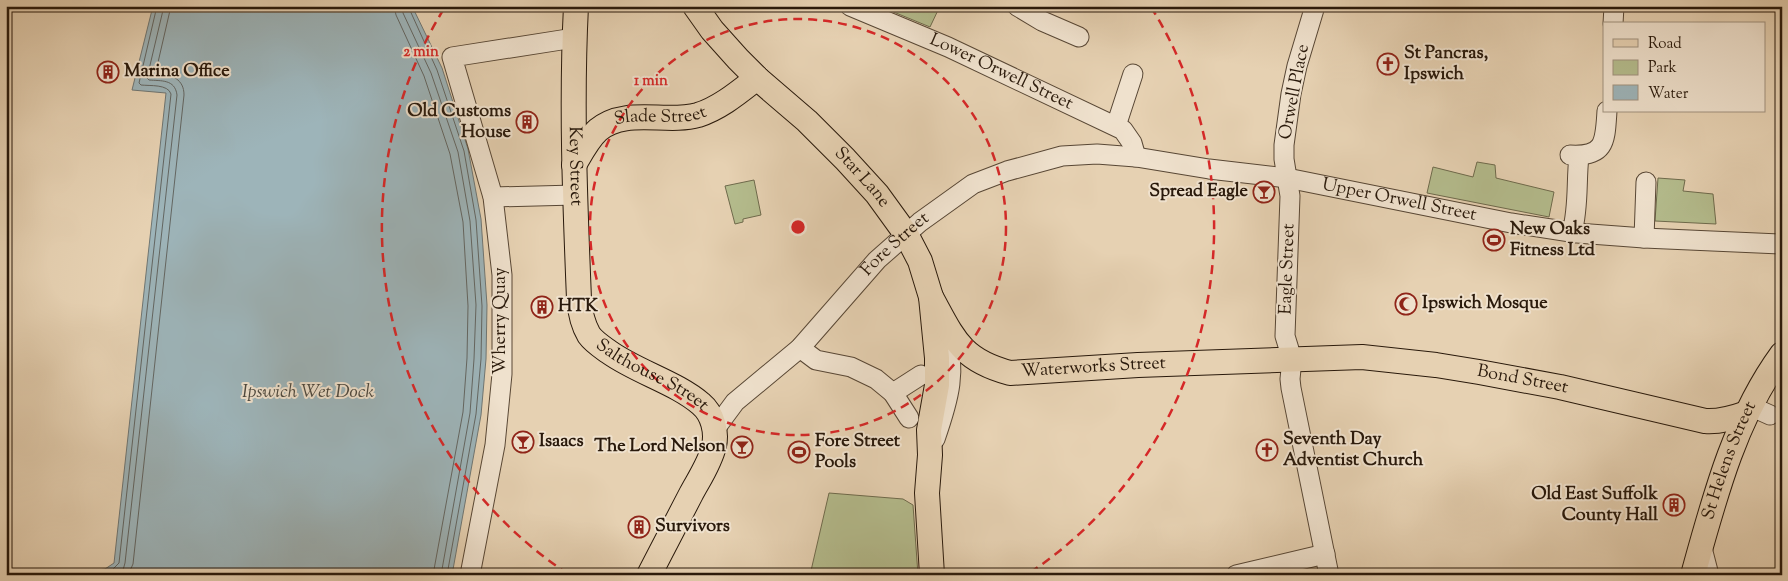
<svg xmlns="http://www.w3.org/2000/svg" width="1788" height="581" font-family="'Sorts Mill Goudy',serif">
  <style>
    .green { fill: #b4bc8d; stroke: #6e6a4c }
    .water { fill: #9db4b9; stroke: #6f7673 }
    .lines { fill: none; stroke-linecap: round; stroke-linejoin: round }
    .shore { stroke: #636662; stroke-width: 1 }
    .minor-casing { stroke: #584735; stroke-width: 21 }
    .major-casing { stroke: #29190b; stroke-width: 26 }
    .minor { stroke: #efe1cd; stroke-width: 19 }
    .major { stroke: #e6d1b2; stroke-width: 24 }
    .ring { fill: none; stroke: #d62828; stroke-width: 2.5; stroke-dasharray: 9 6 }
    .labels { text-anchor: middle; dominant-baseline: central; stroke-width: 4; stroke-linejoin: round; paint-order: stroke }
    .poi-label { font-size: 18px; font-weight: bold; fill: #29190b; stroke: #efe1cd; text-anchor: start }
    .street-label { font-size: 18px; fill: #29190b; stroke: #efe1cd }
    .water-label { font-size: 19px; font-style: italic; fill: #4c483f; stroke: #efe1cd }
    .centre { fill: #d62828; stroke: #efe1cd; stroke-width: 2.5 }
    .ring-label { font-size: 15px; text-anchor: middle; font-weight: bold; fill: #d62828; stroke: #efe1cd; stroke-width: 4; stroke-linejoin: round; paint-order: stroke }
  </style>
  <rect width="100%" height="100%" fill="#e6d1b2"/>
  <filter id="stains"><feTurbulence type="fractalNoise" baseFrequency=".004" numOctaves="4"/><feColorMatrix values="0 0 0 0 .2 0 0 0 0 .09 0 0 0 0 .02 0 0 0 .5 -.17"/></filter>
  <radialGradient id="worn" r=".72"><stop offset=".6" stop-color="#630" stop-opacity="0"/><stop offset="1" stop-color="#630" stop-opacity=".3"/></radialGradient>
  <!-- green -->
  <path class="green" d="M879,6H940L930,27Z
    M1477,162L1495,165L1496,178L1554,192L1549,217L1427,193L1433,167L1473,177Z
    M1658,178L1685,180L1683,191L1713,194L1716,224L1655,221Z
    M754,180L761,215L743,219V222L735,224L725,186Z
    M829,493L903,499L913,505L918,575H810Z"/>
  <!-- water -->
  <path class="water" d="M153,6H412L442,68L468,149L481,219L487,305L486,359L481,415L452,575H60L105,569L114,563L166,93L132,90Z"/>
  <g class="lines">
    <!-- shore -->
    <path class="shore" d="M394,6L396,15L424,76L450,154L463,222L468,306L467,358L463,412L433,575
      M402,6L403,13L431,73L458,152L470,221L476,305L474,359L470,413L441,575
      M408,6L437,70L464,151L476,220L482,306L481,359L476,414L447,575
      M103,575L109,573L119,563L171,94C168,84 150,86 141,85L139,83L157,6
      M117,575L123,570L125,563L177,95C175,79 161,81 149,80L147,78L164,6
      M128,575L133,564L184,95C184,79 172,75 158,73L156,71L171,6"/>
    <!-- minor casing -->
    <g class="minor-casing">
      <g id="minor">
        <path id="s1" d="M850,6L948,47L1123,130L1132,143L1136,157"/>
        <path d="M1017,6L1042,21L1079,37"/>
        <path d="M1315,6L1297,66L1291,94L1284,145V159L1290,196L1285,336L1292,359L1290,379L1291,388L1329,575"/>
        <path d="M1613,24L1614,6"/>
        <path d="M1116,126L1133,74"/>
        <path d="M1570,155C1606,157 1605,141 1607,111"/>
        <path d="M493,197L575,195"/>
        <path d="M1572,232C1579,207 1576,181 1579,156"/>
        <path d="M1644,238L1646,182"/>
        <path d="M800,348L816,360L851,367L876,379L893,393L909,418"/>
        <path d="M893,393L921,375"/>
        <path d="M1750,406L1770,415"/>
        <path id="s2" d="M715,429L735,402L800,348L877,260L920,222L973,184L1007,171L1062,156L1097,154L1136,157L1209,169L1287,178L1511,223L1577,233L1644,238L1782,244"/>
        <path d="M935,439C950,396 956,373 946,327"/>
        <path d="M1701,544L1709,575"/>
        <path d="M470,575L495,445L502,374V275L493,197L452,57L574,38"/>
        <path d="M1236,575L1325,554"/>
      </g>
    </g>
    <!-- major casing -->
    <g class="major-casing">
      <g id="major">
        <path id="s3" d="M576,6C571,104 575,201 579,299C580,312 582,323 589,335C594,342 602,347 609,352C637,372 677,383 701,404C713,414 717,432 714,446C710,463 699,479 691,494C677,521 663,548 649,575"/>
        <path id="s4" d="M695,6L712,30L738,59L757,78L807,121L845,159L877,194L906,234L920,261L931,297L937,358V385L929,430L930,455L927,493L932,575"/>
        <path id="s5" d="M574,165C581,153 588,139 598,130C625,107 666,124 698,115C720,108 739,92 757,78"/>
        <path id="s6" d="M931,297C954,339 961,360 1010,373L1138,365L1362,357L1436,365L1479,372L1560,387L1705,421C1720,422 1733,418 1747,413"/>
        <path id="s7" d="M1693,575C1714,499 1735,418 1782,354"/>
      </g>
    </g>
    <!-- minor -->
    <use href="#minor" class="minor"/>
    <!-- major -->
    <use href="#major" class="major"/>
  </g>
  <!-- distance rings -->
  <g class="ring">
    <circle cx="798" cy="227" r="208"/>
    <path d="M568 574A416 416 0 0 1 445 7M1151 7A416 416 0 0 1 1028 574"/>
  </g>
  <!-- icons -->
  <defs>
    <g id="church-ring" transform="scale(1.125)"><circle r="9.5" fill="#efe1cd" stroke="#8f2418" stroke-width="1.5"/><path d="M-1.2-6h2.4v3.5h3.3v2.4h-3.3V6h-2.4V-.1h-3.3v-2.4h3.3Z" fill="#8f2418"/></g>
    <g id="building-ring" transform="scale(1.125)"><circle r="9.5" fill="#efe1cd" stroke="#8f2418" stroke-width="1.5"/><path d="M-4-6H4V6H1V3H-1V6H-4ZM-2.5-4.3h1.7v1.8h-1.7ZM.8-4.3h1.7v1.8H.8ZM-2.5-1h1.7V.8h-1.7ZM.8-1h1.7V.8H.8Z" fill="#8f2418"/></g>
    <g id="bar-ring" transform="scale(1.125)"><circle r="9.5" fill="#efe1cd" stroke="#8f2418" stroke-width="1.5"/><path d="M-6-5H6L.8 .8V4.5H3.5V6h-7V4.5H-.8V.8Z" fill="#8f2418"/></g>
    <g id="stadium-ring" transform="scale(1.125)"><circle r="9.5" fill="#efe1cd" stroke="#8f2418" stroke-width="1.5"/><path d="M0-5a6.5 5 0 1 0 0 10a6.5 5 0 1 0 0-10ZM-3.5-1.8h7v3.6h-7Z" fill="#8f2418"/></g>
    <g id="mosque-ring" transform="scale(1.125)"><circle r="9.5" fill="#efe1cd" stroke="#8f2418" stroke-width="1.5"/><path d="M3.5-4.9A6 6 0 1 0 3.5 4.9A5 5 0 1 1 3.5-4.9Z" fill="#8f2418"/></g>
  </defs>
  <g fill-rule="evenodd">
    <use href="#church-ring" x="1388" y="64"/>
    <use href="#building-ring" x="108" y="72"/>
    <use href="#building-ring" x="527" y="122"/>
    <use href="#bar-ring" x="1264" y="192"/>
    <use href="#stadium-ring" x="1494" y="240"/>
    <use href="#mosque-ring" x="1406" y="304"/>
    <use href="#building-ring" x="542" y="307"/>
    <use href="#bar-ring" x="523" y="442"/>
    <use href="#bar-ring" x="742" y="447"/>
    <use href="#church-ring" x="1267" y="450"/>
    <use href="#stadium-ring" x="799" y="452"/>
    <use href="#building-ring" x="1674" y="505"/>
    <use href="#building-ring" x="639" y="527"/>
  </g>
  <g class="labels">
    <!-- poi labels -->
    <g class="poi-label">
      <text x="1404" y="54">St Pancras,<tspan x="1404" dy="21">Ipswich</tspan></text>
      <text x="124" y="72">Marina Office</text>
      <text x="511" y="112" text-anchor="end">Old Customs<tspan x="511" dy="21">House</tspan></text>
      <text x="1248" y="192" text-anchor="end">Spread Eagle</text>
      <text x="1510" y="230">New Oaks<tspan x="1510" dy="21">Fitness Ltd</tspan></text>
      <text x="1422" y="304">Ipswich Mosque</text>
      <text x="558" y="307">HTK</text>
      <text x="1283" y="440">Seventh Day<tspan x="1283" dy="21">Adventist Church</tspan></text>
      <text x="539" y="442">Isaacs</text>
      <text x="815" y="442">Fore Street<tspan x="815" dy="21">Pools</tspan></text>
      <text x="726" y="447" text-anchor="end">The Lord Nelson</text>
      <text x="1658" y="495" text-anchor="end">Old East Suffolk<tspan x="1658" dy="21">County Hall</tspan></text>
      <text x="655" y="527">Survivors</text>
    </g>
    <!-- street labels -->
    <g class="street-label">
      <text stroke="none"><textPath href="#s1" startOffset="165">Lower Orwell Street</textPath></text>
      <text transform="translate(1295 92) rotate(-79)">Orwell Place</text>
      <text stroke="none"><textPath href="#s5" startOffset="108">Slade Street</textPath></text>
      <text stroke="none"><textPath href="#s3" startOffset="160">Key Street</textPath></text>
      <text stroke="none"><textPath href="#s4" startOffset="240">Star Lane</textPath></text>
      <text stroke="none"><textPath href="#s2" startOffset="792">Upper Orwell Street</textPath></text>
      <text stroke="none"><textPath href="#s2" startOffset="259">Fore Street</textPath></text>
      <text transform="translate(1288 269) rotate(-88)">Eagle Street</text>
      <text transform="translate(501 321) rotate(-90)">Wherry Quay</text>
      <text stroke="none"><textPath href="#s6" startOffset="198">Waterworks Street</textPath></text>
      <text stroke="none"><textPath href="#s3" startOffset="406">Salthouse Street</textPath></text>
      <text stroke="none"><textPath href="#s6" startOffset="629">Bond Street</textPath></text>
      <text stroke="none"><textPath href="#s7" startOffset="120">St Helens Street</textPath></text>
    </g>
    <!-- water labels -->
    <g class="water-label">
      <text x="308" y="392">Ipswich Wet Dock</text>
    </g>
  </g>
  <circle cx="798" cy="227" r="8" class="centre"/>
  <g class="ring-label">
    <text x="421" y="56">2 min</text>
    <text x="651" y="85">1 min</text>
  </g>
  <!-- margin -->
  <rect width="1788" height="581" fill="none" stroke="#e6d1b2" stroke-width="25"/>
  <rect x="8" y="8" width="1773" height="566" fill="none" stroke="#29190b" stroke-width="2.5"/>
  <rect x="12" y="12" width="1763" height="556" fill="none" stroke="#29190b"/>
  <!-- legend -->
  <rect x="1603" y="22" width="162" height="90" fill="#efe1cd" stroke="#a0917f"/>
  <rect x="1613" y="39" width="25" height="8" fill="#e6d1b2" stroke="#a0917f"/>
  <text x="1648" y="48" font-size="15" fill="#29190b">Road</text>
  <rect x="1613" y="60" width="25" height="15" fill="#b4bc8d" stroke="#a0917f"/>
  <text x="1648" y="72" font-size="15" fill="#29190b">Park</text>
  <rect x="1613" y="85" width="25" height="15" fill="#9db4b9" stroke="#a0917f"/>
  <text x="1648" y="98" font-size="15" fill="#29190b">Water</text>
  <rect width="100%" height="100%" filter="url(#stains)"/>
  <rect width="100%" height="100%" fill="url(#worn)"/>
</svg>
